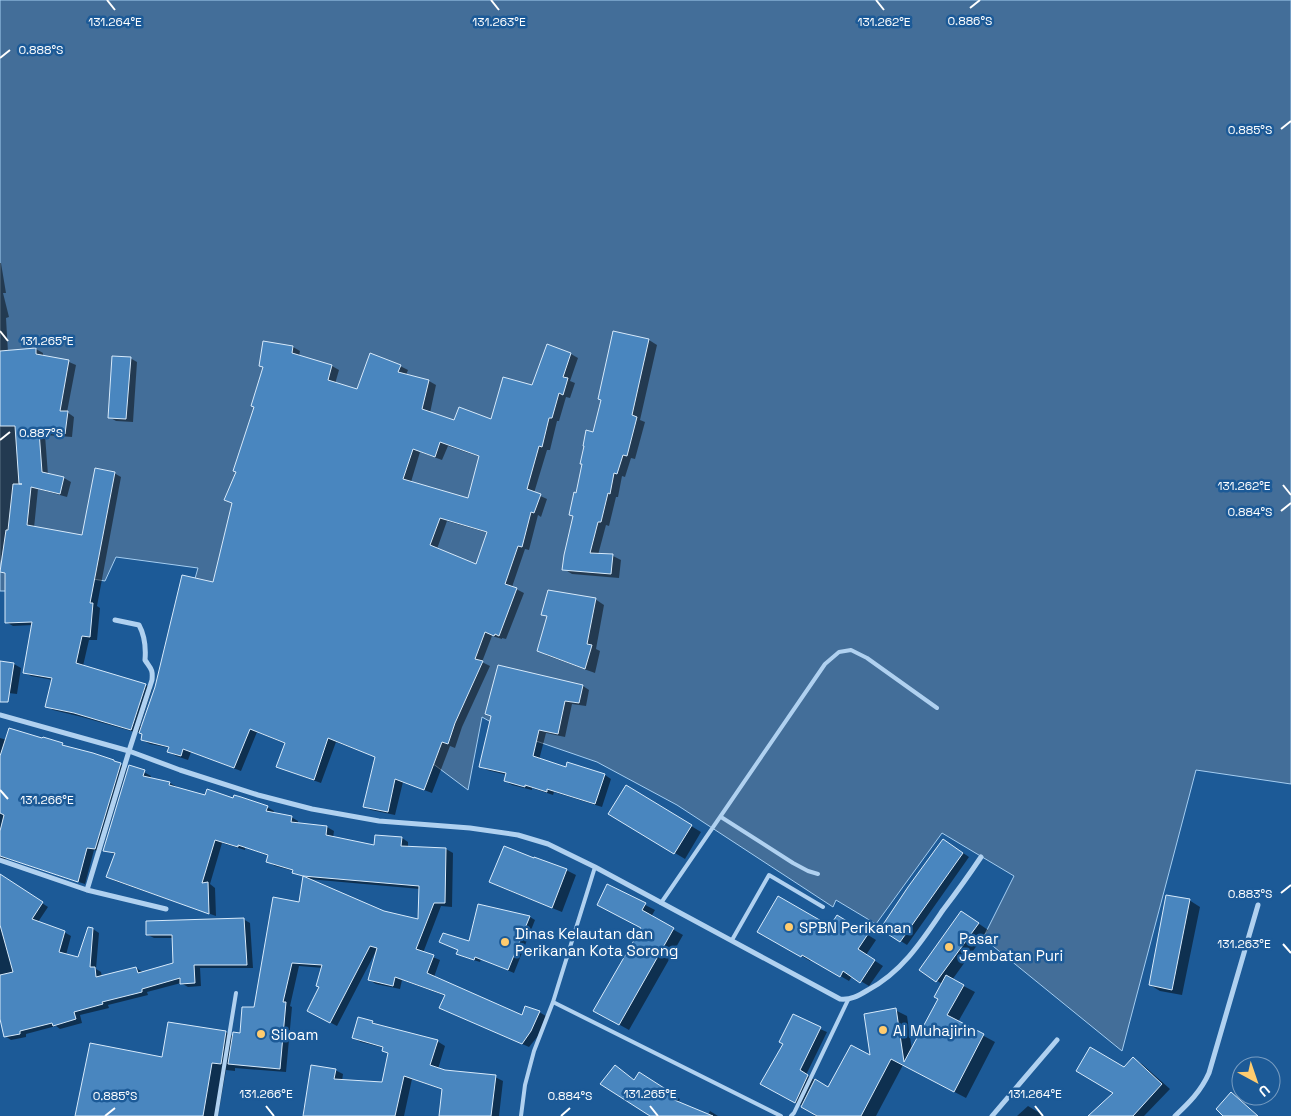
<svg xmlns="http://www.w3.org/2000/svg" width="1291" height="1116" font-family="'Space Grotesk',sans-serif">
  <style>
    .water { fill: #436e99; stroke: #a4cdf1 }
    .shadow { fill: #0007; fill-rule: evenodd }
    .building { fill: #4986bf; stroke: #d7eafb; fill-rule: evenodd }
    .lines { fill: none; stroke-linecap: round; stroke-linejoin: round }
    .lane { stroke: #b0d1f0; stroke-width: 4 }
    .street { stroke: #b0d1f0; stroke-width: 5 }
    .ticks { fill: none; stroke: #fff; stroke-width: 2 }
    .poi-dot { fill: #ffcc6f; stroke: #1c5a97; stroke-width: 2 }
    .labels { text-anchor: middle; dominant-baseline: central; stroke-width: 5; stroke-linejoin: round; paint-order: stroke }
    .poi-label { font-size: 15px; fill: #fff; stroke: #1c5a97; text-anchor: start }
    .ticks-label { font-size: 12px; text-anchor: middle; fill: #fff; stroke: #1c5a97; stroke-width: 5; stroke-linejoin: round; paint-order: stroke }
  </style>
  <rect width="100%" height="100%" fill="#1c5a97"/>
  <!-- water -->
  <path class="water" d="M0,0H1291V784L1196,770L1122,1051L983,938L1014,876L942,833L876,924L836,900L833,907L677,805L597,762L507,731L482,717L468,790L408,745L168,674L198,568L116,557L105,581L21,567L13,591H0Z"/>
  <!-- shadow -->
  <path class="shadow" d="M0,263H1L6,293H3L9,317L6,318L8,352L36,349L43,353V357L69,362L76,365L67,412L74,417L72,437L45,435L48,475L64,478L71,482L67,497L38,489L34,528L83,537L114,473L121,477L97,606L100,608L97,640H89L83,666L146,685L152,689L140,726L143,727L214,584L233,504L237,472L256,407L264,368V342L293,347L300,351L299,356L332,366L339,370L335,384L357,391L400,366L408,370L406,375L429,381L436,385L430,413L455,422L492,420L533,386L547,346L571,354L578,358L570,381L575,383L570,398L566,397L559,421H557L550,450H547L534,493L547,499L541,517L538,515L529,550L525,549L512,587L524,593L506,639L502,638V639L492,636L482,662L490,666L462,727L455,748L450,746L432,793L403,782L395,815L371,810L364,806L376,757L336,742L321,783L285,770L278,766L286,744L257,732L241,771L191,752L188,760L176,756L169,752L170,748L150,744L142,740L144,734L139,731L138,733L82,717L53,710L46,706L53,680L31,676L24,672L33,625L13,626L6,622L4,544L0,564ZM448,446L480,457L468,499L411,482L420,452L442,460ZM447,521L488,533L477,566L437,549Z
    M649,340L657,345L640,420L645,422L635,459L631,458L625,477L622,476L618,497H616L609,526L606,525L598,555L613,556L621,560L619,578L572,574L564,569L575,517L570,514L593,433Z
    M130,358L137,362L133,422L116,421L109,417Z
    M595,599L604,605L596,649L600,651L595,673L548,656L539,651L548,617L543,614Z
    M0,662L14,664L21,668L17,694L0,692Z
    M583,686L589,690L586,706L572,704L565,737L546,733L539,760L566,768L568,764L605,775L611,779L602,807L554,792L553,795L532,788V790L512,785L505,781L507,775L487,770L481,766L492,717L487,714Z
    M0,738L7,740L62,745L68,748L114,761L127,768L101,852L94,850L85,884L9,859H6L3,861L0,859Z
    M144,772L151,776L150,779L170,783L177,787L176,789L206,796L234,800L267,807L274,811L273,813L291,817L298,821V824L327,827L334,831L333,838L375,847L402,838L408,842V848L446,849L453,853L452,907L441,906L423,953L440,960L434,977L522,1016L539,1012L546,1016L538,1036L529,1047L448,1011L446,996L402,980L400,989L376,984L369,980L376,954L375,953L337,1026L309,1011L321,987L323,968L299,966L290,1006L292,1007L286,1072L235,1068V1071L226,1070L218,1116H76L163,1059L226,1032L234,1037L241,1035L255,1009L300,903L304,877L294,871L275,866L268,862L269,856L245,847V850L222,843L210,884L215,888L216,916L115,881L108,877L116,855L105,850ZM308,879L420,889L419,921L384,912Z
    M637,793L701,832L685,859L675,853Z
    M950,844L969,857L907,945L882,929Z
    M566,870L576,875L562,912L500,887L491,882Z
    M0,875L48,907L38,922L64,932L71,936L66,955L78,959L93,929L99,933L96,969L101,972L102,977L136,968L143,972L174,964L173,938H154L148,935L243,919L250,923L253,968H200L201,986L188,987L181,983L147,992L148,995L108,1005L109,1008L80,1015L82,1023L60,1029L56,1026L26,1034V1037L11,1040L5,1036L0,1012Z
    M608,886L655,910L651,917L683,935L629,1030L595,1011L643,928Z
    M1189,900L1200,907L1182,995L1160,991L1150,985Z
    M478,906L530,917L535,920L514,973L481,959L480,962L464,957L458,954L459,950L470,942Z
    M972,919L988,930L952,980L975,992L958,1022L995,1042L966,1098L903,1065L876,1116H814L816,1114L762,1083L820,1029L827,1032L806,1075L829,1088L872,1057L895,1010L907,1016L912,1050L940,998L942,984L921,970Z
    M846,921L876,940L866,955L883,966L869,986L852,976L849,981L811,959L810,961L759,931L830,928Z
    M372,1022L378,1025L437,1041L445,1046L438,1069L444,1071L495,1077L503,1081L499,1116H440L444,1090L412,1079L404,1116H303L304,1106H305L335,1070L343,1074L342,1081L383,1083L390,1054L384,1048L361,1042L353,1038Z
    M1133,1059L1142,1064L1170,1089L1144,1116H1090L1115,1092L1124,1069Z
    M646,1077L680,1099L678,1103L708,1115L710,1111L718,1116H652L635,1081Z
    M1232,1094L1238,1098L1258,1116H1225Z
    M1028,1106L1038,1112L1042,1116H1017Z"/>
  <!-- building -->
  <path class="building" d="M613,331L649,339L632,415L637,417L627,456L623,455L617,474L614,473L610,494L608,493L601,522H598L590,553L613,554L611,574L562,570L564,555L573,516L569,515L574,492L576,493L582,464H580L584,446H583L586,430L593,432L601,400L598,399Z
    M263,341L293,346L292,353L332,365L328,380L357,389L370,353L401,365L398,372L429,380L422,409L454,420L459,407L491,419L503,377L532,385L547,344L571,353L563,377L568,378L563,395L559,393L552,418H549L542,447L539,446L527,489L541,494L534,513L531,512L522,547L518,546L505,584L517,588L499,636L495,634L494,636L485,632L475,659L483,661L455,723L448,744L442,742L424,790L395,779L388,812L363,807L375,757L328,738L314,780L276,767L285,743L250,729L234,768L183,749L181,756L167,752L169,747L141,740L142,734L139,733L155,687L182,575L213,582L232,503L224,500L236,472L233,471L254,407L251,406L263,367L259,366ZM440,442L479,456L468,498L403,479L413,449L435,457ZM440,518L487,532L476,564L430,545Z
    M36,348V354L69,360L60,411H68L65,434L39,431L42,472L64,477L60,494L31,487L27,525L82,535L95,468L115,472L90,603H93L90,637L82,636L76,663L146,684L131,730L74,713L45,707L52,678L23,673L32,622L5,623V573L0,572L6,530H8L13,484H22H19L15,426H0V351Z
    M112,356L131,357L126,419L108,418Z
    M548,590L596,598L587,644L592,645L585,669L537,651L547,616L541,615Z
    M0,661L14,663L8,702H0Z
    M498,665L583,685L579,703L565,701L558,734L539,730L533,756L566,767L567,762L605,774L595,804L547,789V792L525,785V787L504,781L506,773L479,767L491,716L485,714Z
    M9,728L42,738L43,737L63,743L62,745L93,753L114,760V761L121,763L95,849L87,848L78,882L0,856V831L4,815L0,813V756Z
    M129,765L145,770L143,776L170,782L169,785L205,795L207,789L233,798L234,795L241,797L268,806L266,811L292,816L291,822L327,826L326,835L374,845L375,835L402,837L401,846L446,848L445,903H434L416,949L434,955L427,973L522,1015L525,1006L540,1011L531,1031L522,1044L439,1008L445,995L395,977L393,986L368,980L377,948L370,946L330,1023L307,1011L319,987L316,986L322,965L292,963L283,1002H286L280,1069L228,1064L233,1032L240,1033L242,1007H254L273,897L299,902L303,876L384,911L418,919L419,886L303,876L292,873L293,870L266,862L268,855L238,845V847L215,840L202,883L208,882L209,914L106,877L115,853L103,851Z
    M626,785L692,825L674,854L608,814Z
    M943,839L963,853L900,942L880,929L908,887Z
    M504,846L534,858V857L567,869L552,908L489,882Z
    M0,874L43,902L32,919L65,931L59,952L78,957L88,927L93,928L90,967H95L96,977L136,967L138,973L173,963L172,935H146V921L244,918L247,965H194L195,983L180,984V978L142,989V992L102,1002L103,1004L74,1012L76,1019L53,1026L52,1023L20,1031V1034L4,1037L0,1019V975L13,972L0,925Z
    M607,884L646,903L642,910L674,928L619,1025L593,1011L641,928L597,905Z
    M1166,895L1190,899L1172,990L1149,985Z
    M778,896L830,926L837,915L868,934L858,949L875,960L860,983L843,971L840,977L802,955L801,957L757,932Z
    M478,904L530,916L508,970L475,957L474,960L456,954L458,950L439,942L443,933L469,941Z
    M961,911L979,923L936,982L919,970Z
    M946,975L964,985L947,1015L984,1034L954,1092L891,1059L861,1116H817L801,1107L815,1079L828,1087L851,1045L870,1055L864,1014L896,1008L904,1062L938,999L934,997Z
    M793,1014L821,1027L800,1070L808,1075L795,1103L760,1084L783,1044L779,1042Z
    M358,1017L373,1021L372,1023L438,1040L430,1065L445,1070L496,1075L491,1116H439L442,1089L404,1076L395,1116H303L311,1065L336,1069L334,1079L382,1082L388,1053L382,1051L383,1047L352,1038Z
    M168,1022L226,1031L221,1064L212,1063L203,1116H75L90,1043L162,1057Z
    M1090,1047L1124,1067L1133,1057L1162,1084L1133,1116H1088L1113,1093L1076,1071Z
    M615,1065L634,1080L639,1072L675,1095L672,1099L713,1116H650L600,1084Z
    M1231,1092L1258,1116H1223L1216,1109Z"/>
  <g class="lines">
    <!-- lane -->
    <path class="lane" d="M721,817L793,863L808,871L818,874
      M661,903L825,664L839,652L851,650L867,658L937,708
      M732,940L769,875L823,907
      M553,1002L781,1116
      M216,1116L236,993
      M521,1116L525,1085L534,1051L553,1002L595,867
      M791,1116L794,1113L848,1000"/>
    <!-- street -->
    <path class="street" d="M0,715L129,751L180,770L258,795L312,809L379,821L470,828L518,835L548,844L595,867L840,999C851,1000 858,996 868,990C902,972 922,941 943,910C956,893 969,875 981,857
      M0,860L87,890L166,909
      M87,890L129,751L152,680C153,669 151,669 145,660C146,648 145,636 139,625L115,620
      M992,1116L1057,1040
      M1175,1116C1189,1103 1201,1091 1209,1073L1258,905"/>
  </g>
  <!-- ticks -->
  <path class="ticks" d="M107,0L115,10M491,0L499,10M876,0L884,10M970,8L980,0M0,58L10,50M1281,129L1291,121M0,331L8,341M0,440L10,432M1283,485L1291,495M1281,511L1291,503M0,790L8,799M1281,893L1291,885M1283,944L1291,953M266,1106L274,1116M650,1106L658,1116M1035,1106L1043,1116M105,1116L115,1108M561,1116L570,1108"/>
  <!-- markers -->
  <g class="poi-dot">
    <circle cx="789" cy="927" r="5"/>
    <circle cx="505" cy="942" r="5"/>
    <circle cx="949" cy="947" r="5"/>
    <circle cx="883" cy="1030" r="5"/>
    <circle cx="261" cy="1034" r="5"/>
  </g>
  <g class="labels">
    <!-- poi labels -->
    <g class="poi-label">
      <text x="799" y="927">SPBN Perikanan</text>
      <text x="515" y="933">Dinas Kelautan dan<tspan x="515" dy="17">Perikanan Kota Sorong</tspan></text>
      <text x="959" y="938">Pasar<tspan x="959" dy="17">Jembatan Puri</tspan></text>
      <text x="893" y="1030">Al Muhajirin</text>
      <text x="271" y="1034">Siloam</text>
    </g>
  </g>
  <g class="ticks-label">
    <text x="970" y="25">0.886°S</text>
    <text x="884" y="26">131.262°E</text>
    <text x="115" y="26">131.264°E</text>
    <text x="499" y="26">131.263°E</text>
    <text x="41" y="54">0.888°S</text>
    <text x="1250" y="134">0.885°S</text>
    <text x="47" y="345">131.265°E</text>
    <text x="41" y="437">0.887°S</text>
    <text x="1244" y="490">131.262°E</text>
    <text x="1250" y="516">0.884°S</text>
    <text x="47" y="804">131.266°E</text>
    <text x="1250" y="898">0.883°S</text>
    <text x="1244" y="948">131.263°E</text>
    <text x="266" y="1098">131.266°E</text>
    <text x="650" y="1098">131.265°E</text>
    <text x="1035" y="1098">131.264°E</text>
    <text x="115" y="1100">0.885°S</text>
    <text x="570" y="1100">0.884°S</text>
  </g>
  <!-- north arrow -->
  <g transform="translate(1256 1081) rotate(140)"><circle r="24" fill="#1c5a97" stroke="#779cc1"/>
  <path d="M0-4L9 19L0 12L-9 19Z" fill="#ffcc6f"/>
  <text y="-8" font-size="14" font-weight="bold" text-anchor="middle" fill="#ffffff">U</text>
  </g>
</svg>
